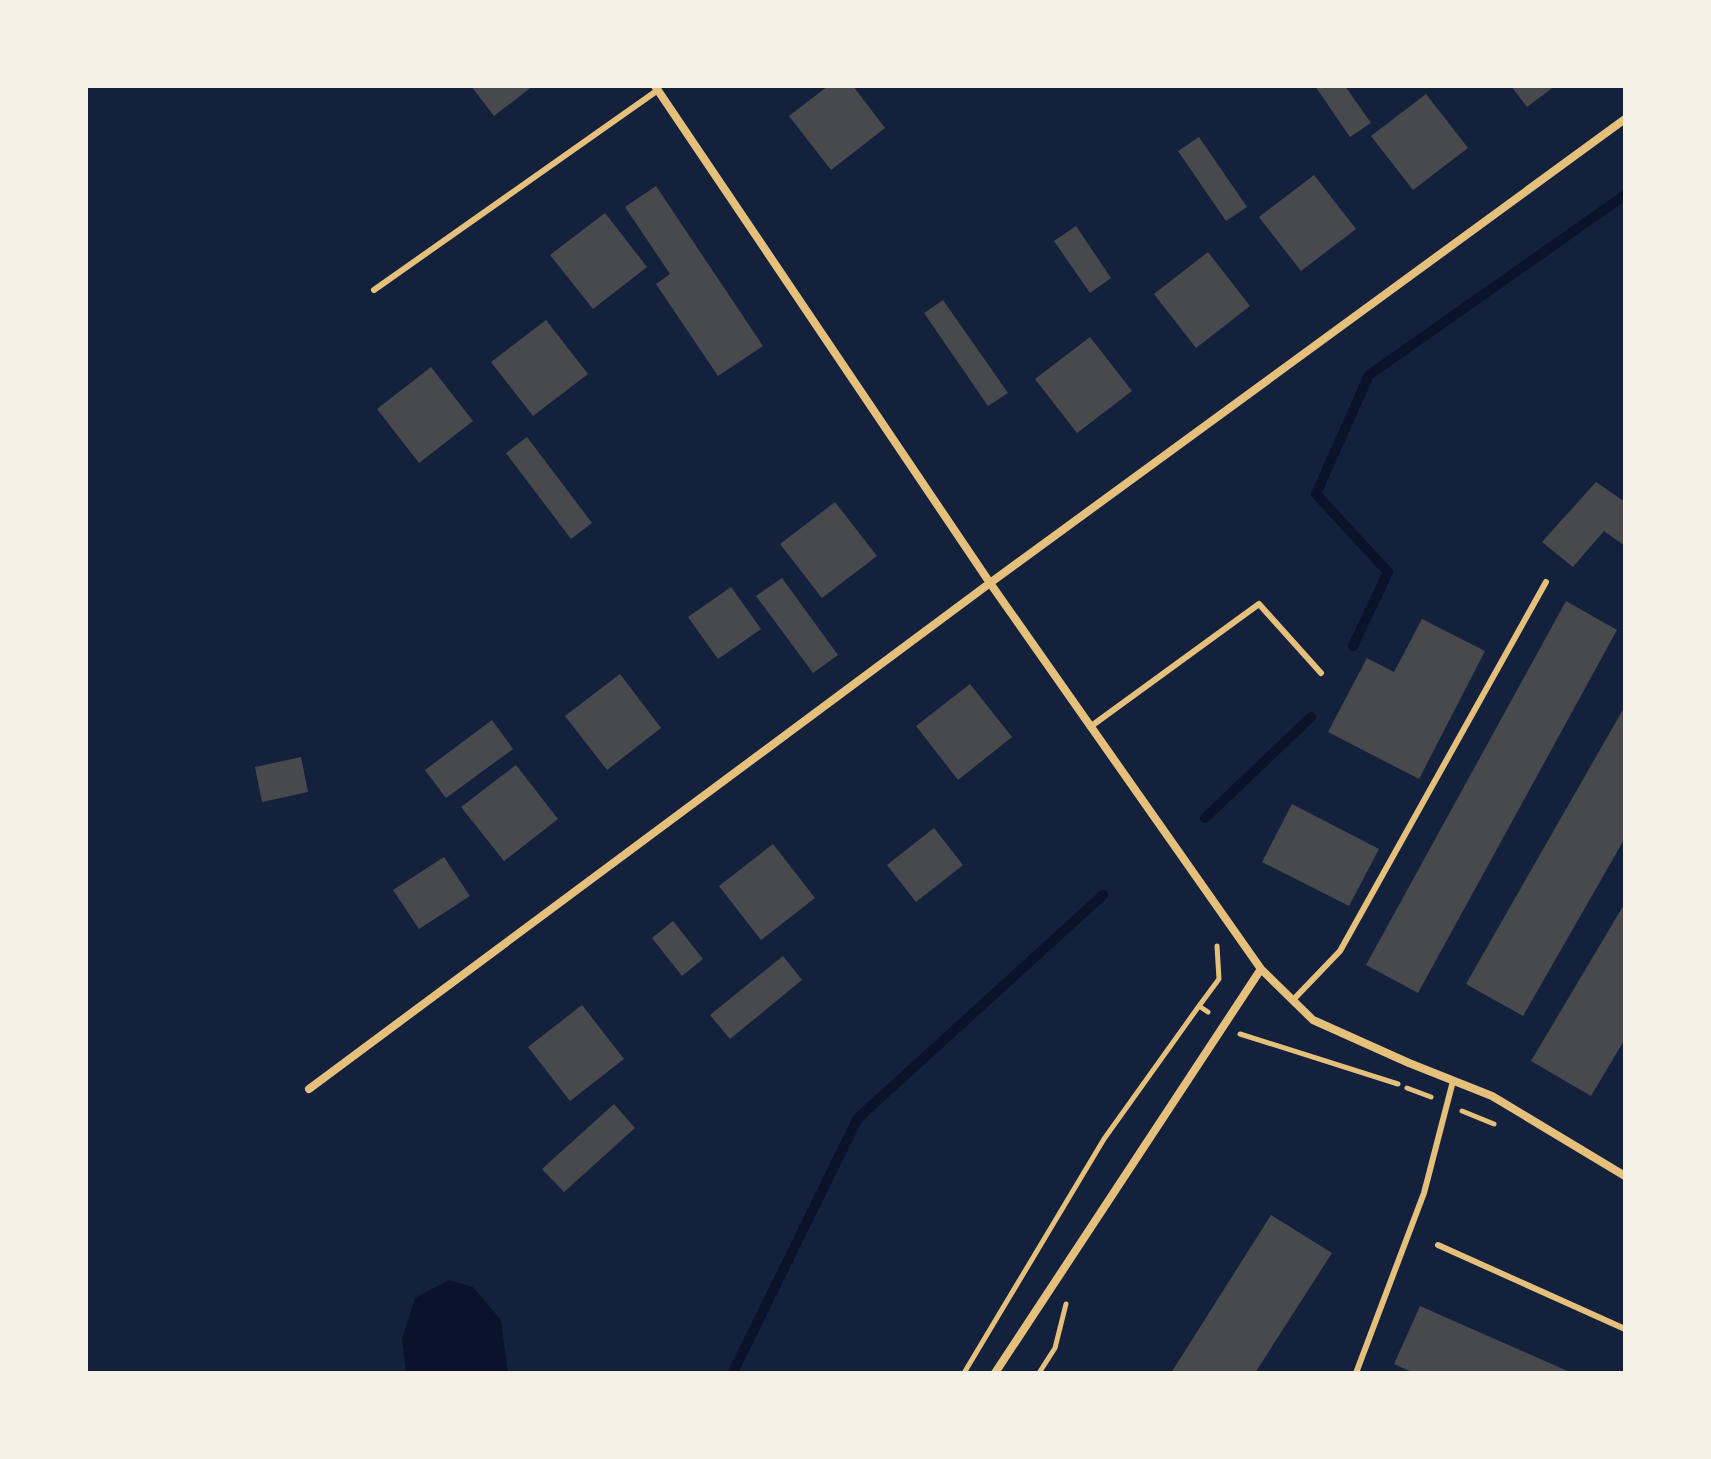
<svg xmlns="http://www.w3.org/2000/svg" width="1711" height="1459" font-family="'DM Sans',sans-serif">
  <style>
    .water { fill: #0b132b }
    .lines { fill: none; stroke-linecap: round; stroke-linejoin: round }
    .stream { stroke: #0b132b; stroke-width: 10 }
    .building { fill: #48494c }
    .path { stroke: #e5c07b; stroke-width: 5 }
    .service { stroke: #e5c07b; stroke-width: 6 }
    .minor { stroke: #e5c07b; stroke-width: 8 }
  </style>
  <rect width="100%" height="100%" fill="#14213d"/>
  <!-- water -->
  <path class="water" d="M449,1280L473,1287L501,1320L508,1373H406L402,1339L415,1298Z"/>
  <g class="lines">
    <!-- stream -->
    <path class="stream" d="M1353,646L1388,572L1316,494L1369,375L1625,195
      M1205,818L1311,717
      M735,1373L733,1372L858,1118L1103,895"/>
  </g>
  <!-- building -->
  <path class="building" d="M471,86H533L494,116Z
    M828,86H853L885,128L831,170L789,116Z
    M1315,86H1345L1371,123L1350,137Z
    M1511,86H1555L1527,107Z
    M1426,94L1468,148L1413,190L1371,136Z
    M1199,137L1247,207L1226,221L1178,151Z
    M1314,175L1356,229L1301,271L1259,217Z
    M656,186L763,346L718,376L656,284L670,274L625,207Z
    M605,213L647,267L593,309L550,255Z
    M1076,226L1111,278L1090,293L1054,241Z
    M1208,252L1250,306L1196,348L1154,294Z
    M943,300L1008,393L988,406L924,313Z
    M546,320L588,374L533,416L491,362Z
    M1090,337L1132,391L1077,433L1035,379Z
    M431,367L473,421L419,463L377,409Z
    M527,437L592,523L571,539L506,453Z
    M1596,482L1625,502V546L1604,531L1573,567L1542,542Z
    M835,502L877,556L822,598L780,544Z
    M782,578L838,655L813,673L756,596Z
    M731,587L761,629L718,659L688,617Z
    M1566,601L1617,630L1418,993L1366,965Z
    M1422,619L1485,651L1419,779L1328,732L1367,658L1394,672Z
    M620,674L661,728L607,770L565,716Z
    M970,684L1012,737L958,780L916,726Z
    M1625,706V838L1523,1016L1466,984Z
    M492,720L513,749L446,798L425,770Z
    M301,757L308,792L262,802L255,767Z
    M516,765L558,819L504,861L461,807Z
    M1292,804L1379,849L1349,906L1262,862Z
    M934,828L963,865L916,902L887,865Z
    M773,844L815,898L761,940L719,886Z
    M444,857L470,896L419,929L393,890Z
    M1625,903V1039L1591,1096L1531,1061Z
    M673,921L703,959L682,976L652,938Z
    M783,956L802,980L730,1039L710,1015Z
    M582,1005L624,1059L570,1101L528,1047Z
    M614,1104L635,1128L564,1192L542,1169Z
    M1271,1215L1332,1253L1255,1373H1171Z
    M1420,1306L1572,1373H1414L1394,1364Z"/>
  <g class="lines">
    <!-- path -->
    <path class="path" d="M1208,1012L1199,1006L1219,979L1217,946
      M1240,1034L1398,1084
      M1407,1088L1431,1097
      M1462,1111L1494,1124
      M964,1373L1104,1139L1199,1006
      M1039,1373L1055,1348L1066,1304"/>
    <!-- service -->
    <path class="service" d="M374,290L658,90
      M1090,727L1259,604L1321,673
      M1293,1000L1340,951L1546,582
      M1438,1245L1625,1329
      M1356,1373L1424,1193L1453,1081"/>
    <!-- minor -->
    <path class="minor" d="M655,86L990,583L1261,969L1313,1020L1409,1063L1492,1096L1625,1176
      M309,1089L990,583L1625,119
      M995,1373L1261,969"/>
  </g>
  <!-- border -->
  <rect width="1711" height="1459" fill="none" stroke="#f6f1e7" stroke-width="176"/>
</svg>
